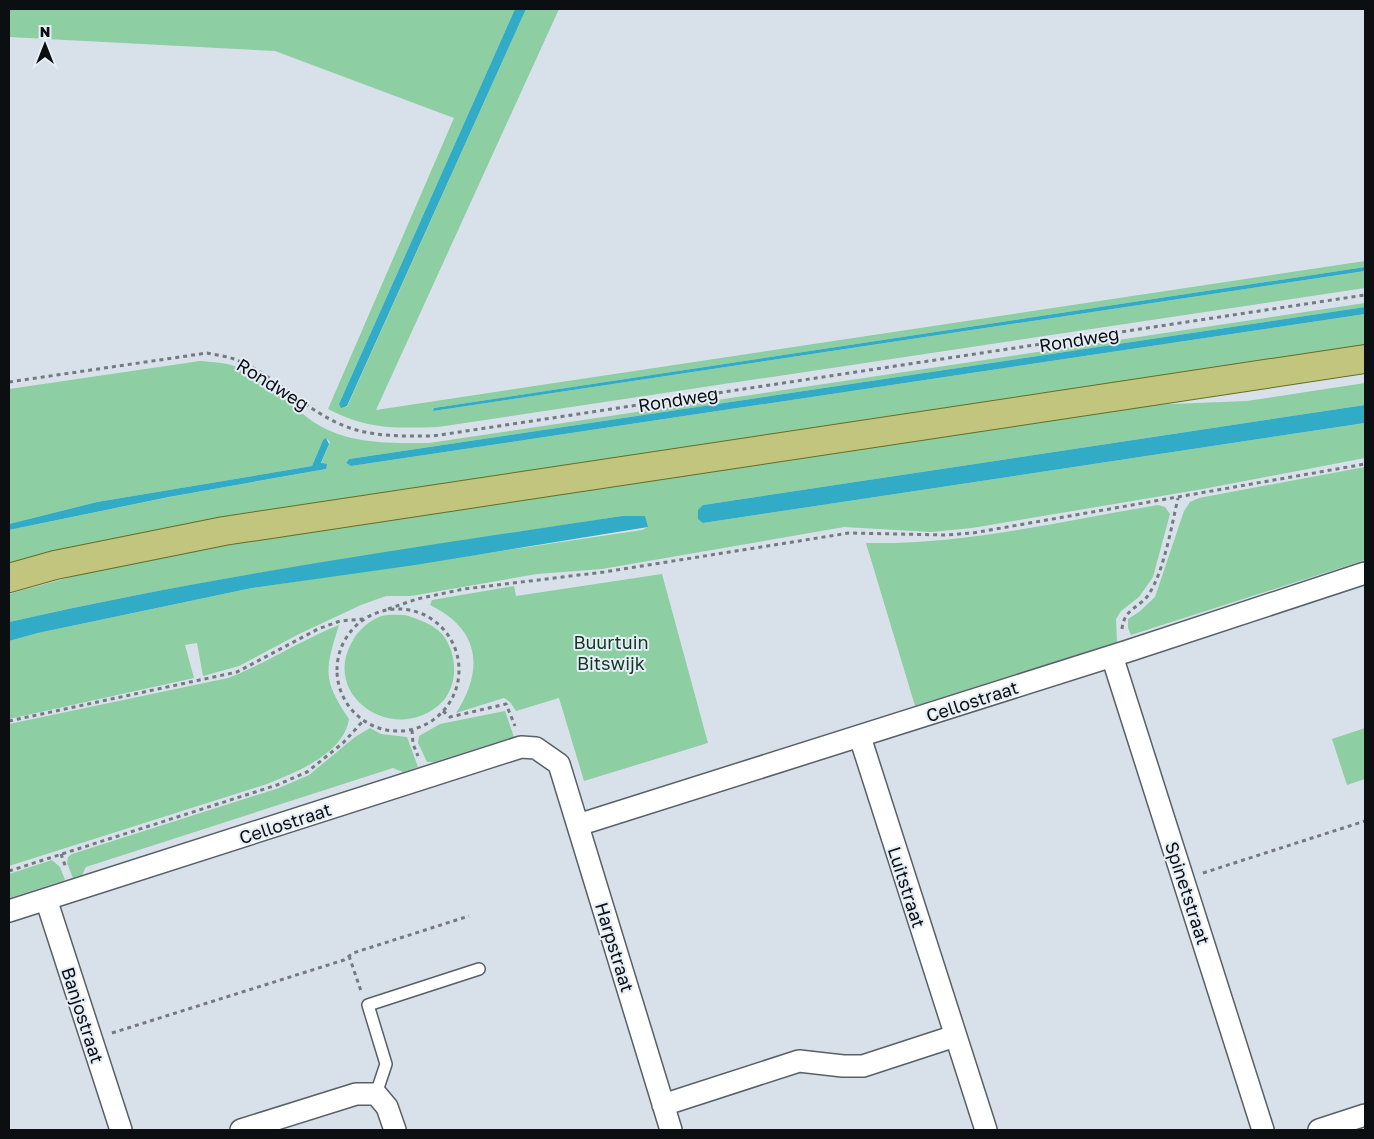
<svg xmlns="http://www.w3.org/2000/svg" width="1374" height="1139" font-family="'Golos Text',sans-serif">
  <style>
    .green { fill: #8dcea2 }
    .water { fill: #32abc6 }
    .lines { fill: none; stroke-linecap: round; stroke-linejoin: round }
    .service-casing { stroke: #586067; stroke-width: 14 }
    .minor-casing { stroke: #586067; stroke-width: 24 }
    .primary-casing { stroke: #666d20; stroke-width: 30 }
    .path { stroke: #747a7f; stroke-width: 3; stroke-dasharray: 4 4; stroke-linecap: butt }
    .service { stroke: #fff; stroke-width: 11 }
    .minor { stroke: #fff; stroke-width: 21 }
    .primary { stroke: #c1c57d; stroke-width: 28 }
    .labels { text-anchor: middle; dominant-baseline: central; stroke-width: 4; stroke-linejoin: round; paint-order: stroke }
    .street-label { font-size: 18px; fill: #0c0f12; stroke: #e5eef6 }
    .park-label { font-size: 18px; fill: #133621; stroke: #e5eef6 }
  </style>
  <rect width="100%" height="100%" fill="#d8e1e9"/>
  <!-- green -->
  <path class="green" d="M9,9H515L339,404L347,407L526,9H559L376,410L1365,261V267L434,408L433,411L1365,271V288L438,427C395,428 368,430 328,409L454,118L275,51L9,37Z
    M1365,303V307L349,459L346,463L351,466L1365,314V346L289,507L85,545L9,563V530L170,497L326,469L321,464L330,442L327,439L323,440L312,466L97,502L9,524V389L200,361C211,362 223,362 234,366C260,377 287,401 308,418C343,445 388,443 429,443Z
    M1365,383V405L703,505V523L1365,423V458L1203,489L972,528L931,532L844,527L602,569L537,574L411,596H386L361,605L299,634L239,666L203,676L197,643L185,645L194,678L9,719V641L38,633L252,588L642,530L648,527L622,516C417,548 211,576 9,622V594L110,566L372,520L1146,405L1247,401Z
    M1365,467V560L1131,635L1128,628V619L1139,612L1155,597L1184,511L1190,502L1199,498Z
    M1158,505L1165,507L1170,514L1153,577L1139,597L1121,611L1116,619L1117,642L915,706L866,543C964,545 1062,521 1158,505Z
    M662,574L708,743L584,781L559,698L516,711L510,702L504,698L456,713C485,668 479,629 430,605L432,600L514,586L516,596Z
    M405,615C418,619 433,624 442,634C457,652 459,683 443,701C399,747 320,699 352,642C357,632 367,622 379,617C386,614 398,615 405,615Z
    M339,625C325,670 322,679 349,719C344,754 293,774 264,785L9,866V724L228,678C267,663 301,640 339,625Z
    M505,711L514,737L434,762H427L418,743L419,736L440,724Z
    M370,728L381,734L407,737L418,767L403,772L393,768L86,867L82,875L73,878L67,863L68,857L72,854L279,788L309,775L355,737Z
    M1365,728V779L1347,785L1332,739Z
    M52,860L60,867L65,880L9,898V874Z"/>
  <!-- water -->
  <path class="water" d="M515,9H526L347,406L341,408L339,404Z
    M1365,267V271L433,411L434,408Z
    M1365,307V314L351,466L346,463L349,459Z
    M1365,405V423L703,523L698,519V510L703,505Z
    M326,438L329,444L321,463L327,464L326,469L169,497L9,530V524L97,502L312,466L323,440Z
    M622,516H645L648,527L415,565L252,588L38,633L9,641V622C211,576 417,547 622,516Z"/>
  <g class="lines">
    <!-- service casing -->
    <g class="service-casing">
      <path id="service" d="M376,1094L386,1064L368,1005L479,969"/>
    </g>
    <!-- minor casing -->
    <g class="minor-casing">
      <path id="minor" d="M1112,656L1263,1130
        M860,737L986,1130
        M578,825L1128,651L1365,573
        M46,899L121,1130
        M9,911L521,747L536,748L559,764L671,1130
        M663,1105L799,1061L843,1066H863L955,1036
        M241,1130L356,1094H376L387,1107L395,1130
        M1319,1130L1365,1115"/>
    </g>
    <!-- primary casing -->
    <g class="primary-casing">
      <path id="primary" d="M9,578L55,565L224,531L1365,359"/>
    </g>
    <!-- path -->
    <path class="path" d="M9,382L207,353C216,355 226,356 234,359C277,375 308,415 353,429C379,437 405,436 433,436L1365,295
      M337 670a61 61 0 1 1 122 0a61 61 0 1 1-122 0Z
      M388,609L417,599L464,589L604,572L849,533L945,535L973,533L1365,464
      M1122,629C1124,608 1140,608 1149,594C1164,571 1172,524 1178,498
      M443,711L450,717L506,704L515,726
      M9,721L237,672L318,629L340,621L363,619
      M412,730L413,744L418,756
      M61,854L66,868
      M9,871L277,785L307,772L343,743L363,721
      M1203,873L1365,821
      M349,956L361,991
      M112,1033L344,960L353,953L469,916"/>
    <!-- service -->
    <use href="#service" class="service"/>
    <!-- minor -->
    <use href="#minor" class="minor"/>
    <!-- primary -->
    <use href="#primary" class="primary"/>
  </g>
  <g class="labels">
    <!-- street labels -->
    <g class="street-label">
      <text transform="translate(1079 339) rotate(-9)">Rondweg</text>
      <text transform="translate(273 384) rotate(32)">Rondweg</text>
      <text transform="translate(678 399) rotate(-9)">Rondweg</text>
      <text transform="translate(972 701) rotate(-18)">Cellostraat</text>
      <text transform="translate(285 823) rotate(-18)">Cellostraat</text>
      <text transform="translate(907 887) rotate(72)">Luitstraat</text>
      <text transform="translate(1188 893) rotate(72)">Spinetstraat</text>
      <text transform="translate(615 947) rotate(73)">Harpstraat</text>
      <text transform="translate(83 1015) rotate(72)">Banjostraat</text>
    </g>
    <!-- park labels -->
    <g class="park-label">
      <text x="611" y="642">Buurtuin<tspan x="611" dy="21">Bitswijk</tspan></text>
    </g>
  </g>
  <!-- border -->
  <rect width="1374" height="1139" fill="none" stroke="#0c0f12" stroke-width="20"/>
  <!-- north arrow -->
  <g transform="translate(45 45)" stroke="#e5eef6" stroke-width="4" paint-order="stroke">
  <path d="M0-4L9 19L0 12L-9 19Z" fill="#0c0f12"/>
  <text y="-8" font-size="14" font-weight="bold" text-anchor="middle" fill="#0c0f12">N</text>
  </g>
</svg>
